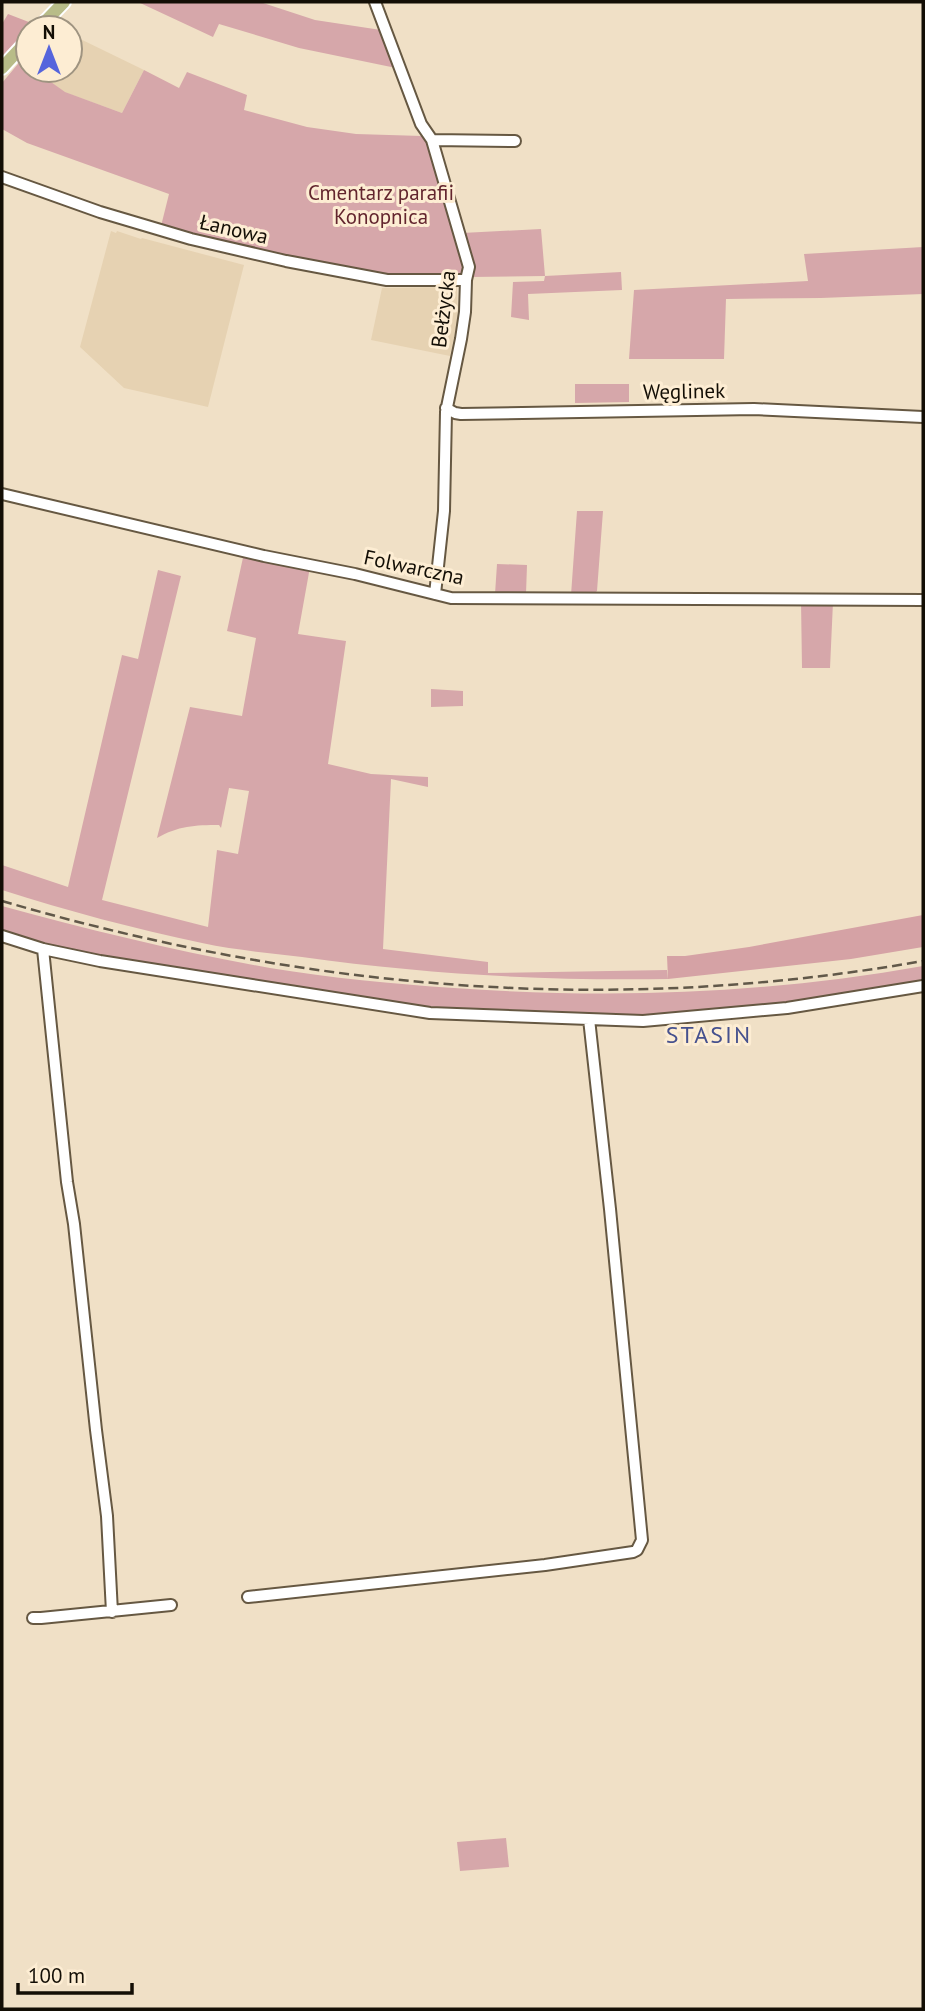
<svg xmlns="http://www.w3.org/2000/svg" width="925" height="2011" font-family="'PT Sans',sans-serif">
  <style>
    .built { fill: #e6d2b2 }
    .green { fill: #d6a7aa }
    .forest { fill: #d5a2a5 }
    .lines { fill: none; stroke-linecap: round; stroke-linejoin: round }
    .minor-casing { stroke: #665842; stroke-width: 14 }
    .major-casing { stroke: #fff; stroke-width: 16 }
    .minor { stroke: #fff; stroke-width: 10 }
    .major { stroke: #b8bc88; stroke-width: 12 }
    .rail { stroke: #615849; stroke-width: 2.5; stroke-dasharray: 10 5; stroke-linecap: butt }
    .labels { text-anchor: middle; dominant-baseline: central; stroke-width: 6; stroke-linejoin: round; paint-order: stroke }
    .park-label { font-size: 21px; fill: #63252e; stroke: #fdedd3 }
    .street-label { font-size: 21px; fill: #130e05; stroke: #fdedd3 }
    .quarter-label { font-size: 24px; letter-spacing: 2px; fill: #46518e; stroke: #fdedd3 }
  </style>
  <rect width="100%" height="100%" fill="#f0e0c6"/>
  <!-- built -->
  <path class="built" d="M70,34L144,70L122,113L64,92L34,70H70Z
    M111,231L116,233L117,231L141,239L142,238L244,265L208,407L124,388L80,347Z
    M457,287L458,319L450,356L371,340L382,288Z"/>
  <!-- green -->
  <path class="green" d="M138,2H260L315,20L381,30L396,68L299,48L219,24L213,37Z
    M28,52V70H34L65,92L122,113L144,70L179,88L187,72L247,95L244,110L307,127L356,134L422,136L430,142L466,272L463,276L386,277L221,242L161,226L169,194L27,143L2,129V83Z
    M541,229L545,276L621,272L622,290L528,294L529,320L511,317L513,282L544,281L545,276L471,277L462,233Z
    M923,247V294L821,298L726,299L724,359H629L634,290L808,281L804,254Z
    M575,384H629V402L575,403Z
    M577,511H603L597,591L593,595H571Z
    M244,553L310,567L298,634L346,641L328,764L371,774L428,777V787L391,779L383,949L488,962V973L667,970L668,979C545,981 424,974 302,957C269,953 235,950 202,943C135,929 68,911 2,890V865L68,887L122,655L138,659L158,570L181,576L102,900L208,927L217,850L238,854L249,791L229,788L221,828L219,825C195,825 178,826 157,838L190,707L242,716L256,638L227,631Z
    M497,564L527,565L526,594H495Z
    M801,601L833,602L830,668H802Z
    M431,689L463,691V706L431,707Z
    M2,906C90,930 179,952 270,968C331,978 393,984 454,988C612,999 767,994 923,966V981L780,1003L648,1015L414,1006L199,972L52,946L2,930Z
    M506,1838L509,1867L460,1871L457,1842Z"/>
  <!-- forest -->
  <path class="forest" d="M8,14L34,24L28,28V30L2,58V24Z
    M923,915V947L851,959L668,979L667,956H685L749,947Z"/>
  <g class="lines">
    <!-- minor casing -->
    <g class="minor-casing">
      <path id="minor" d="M375,2L421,124L432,140L469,267L466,280L465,312L461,339L446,412L444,511L435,594
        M432,140L515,141
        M2,177L100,212L191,239L286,261L387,280H466
        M446,408L455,413L461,414L754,409L923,417
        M2,494L264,556L355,574L451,598L923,600
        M2,936L43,949L100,961L430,1013L643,1021L787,1008L923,986
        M43,949L67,1182L74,1224L96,1430L107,1516L112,1612
        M248,1597L545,1565L633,1552L637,1550L642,1540L610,1209L589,1019
        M33,1618H41L171,1605"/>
    </g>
    <!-- major casing -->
    <g class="major-casing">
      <path id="major" d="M39,28L64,2
        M2,68L28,40"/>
    </g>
    <!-- minor -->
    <use href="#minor" class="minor"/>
    <!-- major -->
    <use href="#major" class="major"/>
    <!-- rail -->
    <path class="rail" d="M2,901C307,990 609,1016 923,961"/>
  </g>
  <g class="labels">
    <!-- park labels -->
    <g class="park-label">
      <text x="381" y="192">Cmentarz parafii<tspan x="381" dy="24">Konopnica</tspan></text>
    </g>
    <!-- street labels -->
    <g class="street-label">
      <text transform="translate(234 229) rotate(13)">Łanowa</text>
      <text transform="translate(443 309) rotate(-83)">Bełżycka</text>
      <text transform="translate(684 391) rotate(-1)">Węglinek</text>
      <text transform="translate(414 567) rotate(12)">Folwarczna</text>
    </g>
    <!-- quarter labels -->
    <g class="quarter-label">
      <text x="709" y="1034">STASIN</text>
    </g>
  </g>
  <!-- border -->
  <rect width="925" height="2011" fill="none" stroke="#130e05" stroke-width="7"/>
  <!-- north arrow -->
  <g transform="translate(49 49)"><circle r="33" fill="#fdedd3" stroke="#9f9481" stroke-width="2"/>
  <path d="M0-5L12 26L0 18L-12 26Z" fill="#5665dc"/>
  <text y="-10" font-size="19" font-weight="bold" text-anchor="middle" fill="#130e05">N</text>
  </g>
  <!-- scale -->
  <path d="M18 1983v10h114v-10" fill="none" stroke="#130e05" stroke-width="3.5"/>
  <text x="28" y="1983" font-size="21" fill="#130e05" stroke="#fdedd3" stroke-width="5" paint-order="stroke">100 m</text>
</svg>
